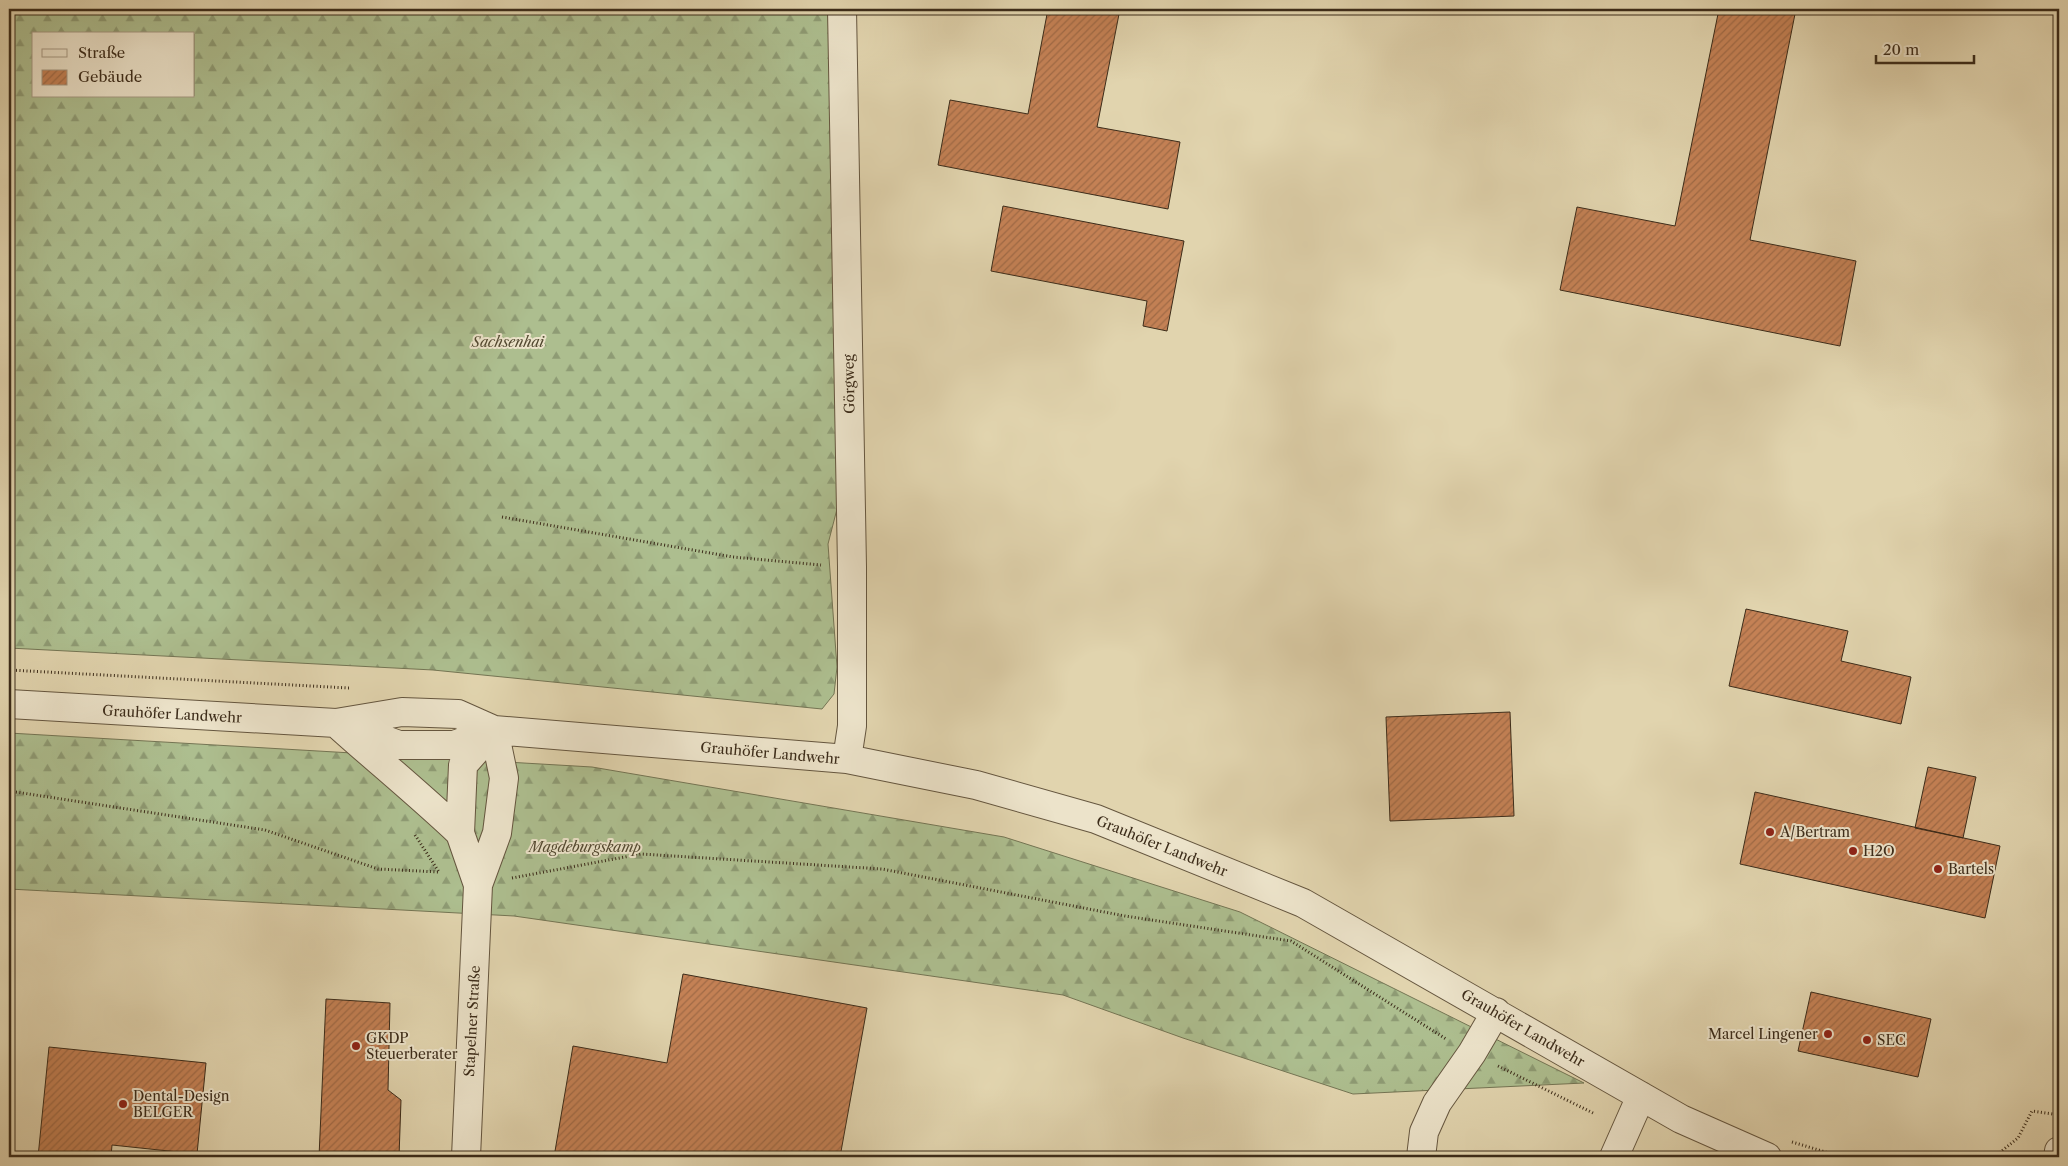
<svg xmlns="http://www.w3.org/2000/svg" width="2068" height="1166" font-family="'Libre Caslon Text',serif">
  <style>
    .forest { fill: url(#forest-firs); stroke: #747554; fill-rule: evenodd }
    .building { fill: url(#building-hatch); stroke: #3c2c1a }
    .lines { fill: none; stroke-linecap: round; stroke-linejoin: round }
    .minor-casing { stroke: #65563f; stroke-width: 30 }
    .path { stroke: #3c2c1a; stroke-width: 3; stroke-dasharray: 1 2.5; stroke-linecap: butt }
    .minor { stroke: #ece3ca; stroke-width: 28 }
    .poi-dot { fill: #8f2418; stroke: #ece3ca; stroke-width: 2 }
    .labels { text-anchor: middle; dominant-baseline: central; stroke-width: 4; stroke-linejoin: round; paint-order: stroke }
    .park-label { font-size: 14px; font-style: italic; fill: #534931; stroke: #ece3ca }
    .street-label { font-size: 14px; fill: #3c2c1a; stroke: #ece3ca }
    .poi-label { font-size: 14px; fill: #3c2c1a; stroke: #ece3ca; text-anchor: start }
  </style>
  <defs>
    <pattern id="forest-firs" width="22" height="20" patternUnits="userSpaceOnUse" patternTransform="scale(1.25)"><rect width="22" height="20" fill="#adbe8f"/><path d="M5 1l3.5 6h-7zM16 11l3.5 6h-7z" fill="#8e9b74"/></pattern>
    <pattern id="building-hatch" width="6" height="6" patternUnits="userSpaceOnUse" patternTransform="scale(1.25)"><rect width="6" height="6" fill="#c48155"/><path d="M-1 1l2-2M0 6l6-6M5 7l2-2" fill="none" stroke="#a06a46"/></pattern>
  </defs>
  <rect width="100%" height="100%" fill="#e1d4ae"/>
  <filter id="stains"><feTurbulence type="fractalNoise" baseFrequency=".004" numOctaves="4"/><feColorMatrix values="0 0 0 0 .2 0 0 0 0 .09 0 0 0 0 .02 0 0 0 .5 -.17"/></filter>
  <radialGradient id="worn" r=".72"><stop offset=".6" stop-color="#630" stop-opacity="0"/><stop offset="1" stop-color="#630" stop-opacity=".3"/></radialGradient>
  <!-- forest -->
  <path class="forest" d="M9,9H838L844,509H837L828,544L837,667L834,694L822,709L433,670L9,648ZM34,34H194V96H34Z
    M9,733L592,767L1004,837L1240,912L1584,1083L1353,1094L1183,1038L1063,995L514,916L9,889Z"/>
  <!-- building -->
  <path class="building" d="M1048,9H1120L1097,127L1180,142L1168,209L938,165L950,100L1028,114Z
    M1719,9H1796L1750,240L1856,261L1840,346L1560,290L1577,207L1675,226Z
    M1003,206L1184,241L1167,331L1143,326L1147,301L991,271Z
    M1746,609L1848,631L1841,661L1911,677L1901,724L1729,686Z
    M1510,712L1514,816L1390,821L1386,717Z
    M1928,767L1976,777L1963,838L1915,828Z
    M1755,792L2000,846L1985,918L1740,864Z
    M683,974L867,1008L840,1157H554L573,1046L667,1063Z
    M1811,992L1931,1019L1918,1077L1798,1051Z
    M326,999L390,1003L388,1090L401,1100L399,1157H319Z
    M49,1047L206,1063L197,1154L112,1145L111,1157H38Z"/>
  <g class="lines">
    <!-- minor casing -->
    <g class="minor-casing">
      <path id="minor" d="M842,9L852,567V726L847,759
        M9,704L336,723L402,712L458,714L494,730L847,759L976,785L1096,819L1303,903L1681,1119L1767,1157
        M336,723C377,760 420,795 460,833
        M349,727L399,745H454L490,732
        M478,885L460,833L463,765L494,730
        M466,1157L478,885L497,833L504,778L494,730
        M1421,1157L1424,1132L1437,1103L1472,1053L1496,1012
        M1614,1157L1641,1096
        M2058,1157L2059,1151"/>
    </g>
    <!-- path -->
    <path class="path" d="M502,517L733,557L821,565
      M9,670L349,688
      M9,791L265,830L378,869L439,872
      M415,835L439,872
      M512,878L641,854L882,869L1125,916L1291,941L1446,1039
      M1498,1066L1595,1114
      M1792,1142L1842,1157
      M1994,1157L2018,1138L2032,1111L2059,1115"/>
    <!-- minor -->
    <use href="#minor" class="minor"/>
  </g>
  <!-- markers -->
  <g class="poi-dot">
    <circle cx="1770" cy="832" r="5"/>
    <circle cx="1853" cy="851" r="5"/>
    <circle cx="1938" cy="869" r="5"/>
    <circle cx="1828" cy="1034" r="5"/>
    <circle cx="1867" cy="1040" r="5"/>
    <circle cx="356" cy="1046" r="5"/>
    <circle cx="123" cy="1104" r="5"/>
  </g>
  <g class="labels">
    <!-- park labels -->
    <g class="park-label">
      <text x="508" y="342">Sachsenhai</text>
      <text x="585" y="847">Magdeburgskamp</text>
    </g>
    <!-- street labels -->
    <g class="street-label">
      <text transform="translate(849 384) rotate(-91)">Görgweg</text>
      <text transform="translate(172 714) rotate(3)">Grauhöfer Landwehr</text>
      <text transform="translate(770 753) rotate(5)">Grauhöfer Landwehr</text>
      <text transform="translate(1162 846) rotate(22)">Grauhöfer Landwehr</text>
      <text transform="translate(472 1021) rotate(-87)">Stapelner Straße</text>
      <text transform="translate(1523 1028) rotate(30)">Grauhöfer Landwehr</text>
    </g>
    <!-- poi labels -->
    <g class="poi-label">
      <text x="1780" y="832">A/Bertram</text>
      <text x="1863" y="851">H2O</text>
      <text x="1948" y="869">Bartels</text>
      <text x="1818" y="1034" text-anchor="end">Marcel Lingener</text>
      <text x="366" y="1038">GKDP<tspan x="366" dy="16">Steuerberater</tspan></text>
      <text x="1877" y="1040">SEC</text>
      <text x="133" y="1096">Dental-Design<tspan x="133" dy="16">BELGER</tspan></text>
    </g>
  </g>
  <!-- margin -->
  <rect width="2068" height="1166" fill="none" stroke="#e1d4ae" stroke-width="30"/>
  <rect x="10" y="10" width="2048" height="1146" fill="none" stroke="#3c2c1a" stroke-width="2.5"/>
  <rect x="15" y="15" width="2038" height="1136" fill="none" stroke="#3c2c1a"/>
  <!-- legend -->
  <rect x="32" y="32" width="162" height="65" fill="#ece3ca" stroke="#a69a84"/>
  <rect x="42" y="49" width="25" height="8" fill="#ece3ca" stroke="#a69a84"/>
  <text x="78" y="58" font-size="15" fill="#3c2c1a">Straße</text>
  <rect x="42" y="70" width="25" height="15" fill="url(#building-hatch)" stroke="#a69a84"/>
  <text x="78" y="82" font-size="15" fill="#3c2c1a">Gebäude</text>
  <!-- scale -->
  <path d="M1876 55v8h98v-8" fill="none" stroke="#3c2c1a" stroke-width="2.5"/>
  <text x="1883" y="55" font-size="15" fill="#3c2c1a" stroke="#ece3ca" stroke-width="4" paint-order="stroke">20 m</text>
  <rect width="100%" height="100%" filter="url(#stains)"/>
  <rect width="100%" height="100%" fill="url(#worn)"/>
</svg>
